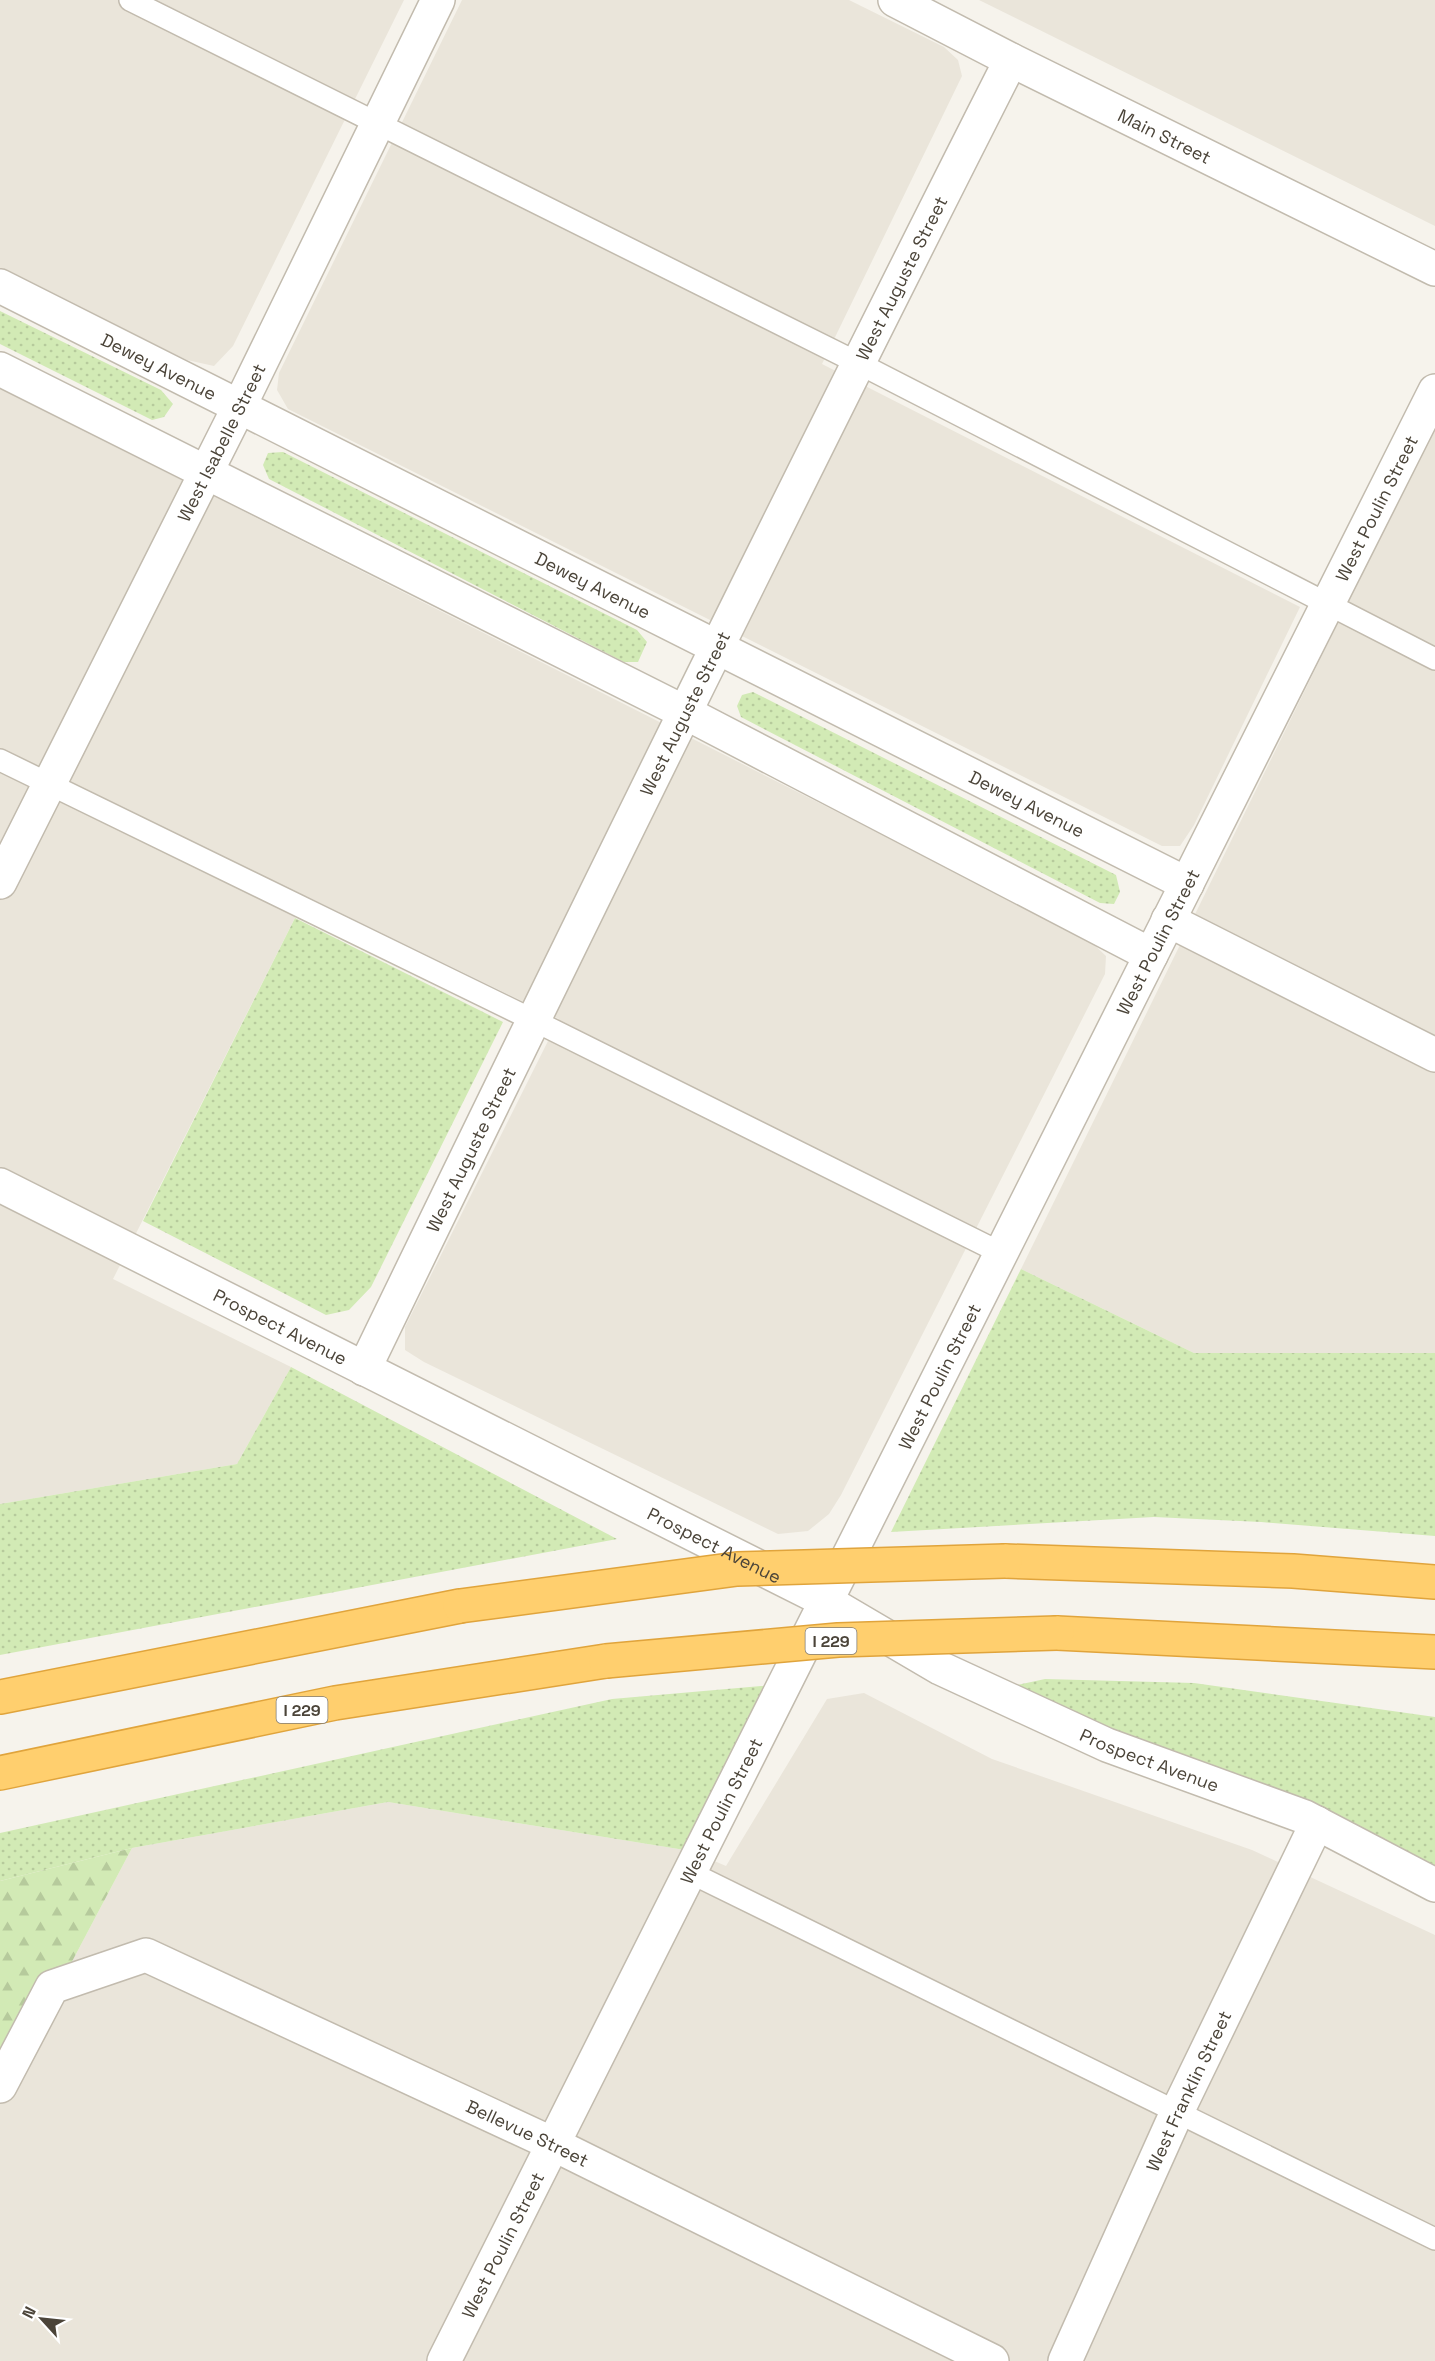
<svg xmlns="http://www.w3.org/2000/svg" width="1435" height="2361" font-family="'Space Grotesk',sans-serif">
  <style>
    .residential { fill: #eae5da }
    .grass { fill: url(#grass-dots) }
    .forest { fill: url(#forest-firs) }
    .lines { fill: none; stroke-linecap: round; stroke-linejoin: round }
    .service-casing { stroke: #c2bbae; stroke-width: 24 }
    .minor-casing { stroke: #c2bbae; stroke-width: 36 }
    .tertiary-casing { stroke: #c2bbae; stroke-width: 36 }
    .motorway-casing { stroke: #e0a43c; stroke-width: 36 }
    .service { stroke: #fff; stroke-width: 21 }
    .minor { stroke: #fff; stroke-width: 33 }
    .tertiary { stroke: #fff; stroke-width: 33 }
    .motorway { stroke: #ffcf6e; stroke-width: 33 }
    .motorway-bridge-casing { stroke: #e0a43c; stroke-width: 36; stroke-linecap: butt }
    .motorway-bridge { stroke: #ffcf6e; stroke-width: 33 }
    .labels { text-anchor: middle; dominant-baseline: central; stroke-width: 4.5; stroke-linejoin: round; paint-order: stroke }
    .shield { fill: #fff; stroke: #817c74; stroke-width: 1.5 }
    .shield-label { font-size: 16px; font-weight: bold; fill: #4b4439 }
    .street-label { font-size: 18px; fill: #4b4439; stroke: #fff }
  </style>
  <defs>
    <pattern id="grass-dots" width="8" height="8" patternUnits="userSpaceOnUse" patternTransform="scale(1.5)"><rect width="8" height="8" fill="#d2eab5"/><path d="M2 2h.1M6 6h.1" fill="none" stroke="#b6ca9c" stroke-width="1.8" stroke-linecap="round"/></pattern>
    <pattern id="forest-firs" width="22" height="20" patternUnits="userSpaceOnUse" patternTransform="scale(1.5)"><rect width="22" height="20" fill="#d2eab5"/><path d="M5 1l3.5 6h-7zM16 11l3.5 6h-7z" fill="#b6ca9c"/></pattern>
  </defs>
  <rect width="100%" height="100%" fill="#f6f3ec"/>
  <!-- residential -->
  <path class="residential" d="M0,0H404L233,346L214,366L187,360L0,268Z
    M462,0H849L944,47L958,60L962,76L822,364L1300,607L1194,825L1180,846H1162L288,409L277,390L279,373Z
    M979,0H1435V226Z
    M0,388L1088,939L1106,956L1105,974L841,1495L829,1514L808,1531L778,1534L424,1362L405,1350V1327L559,1019L306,896L113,1279L291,1367L237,1464L0,1504Z
    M1435,425V1353H1194L1021,1269Z
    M864,1693L992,1759L1252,1850L1435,1935V2361H0V2098L132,1848L388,1802L691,1851L726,1866L827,1699Z"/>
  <!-- grass -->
  <path class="grass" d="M0,311L161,390L173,404L164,417L152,420L0,344Z
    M283,452L637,630L647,642L638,662H624L269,479L263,465L268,453Z
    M753,692L1116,875L1120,892L1114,904L1100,903L741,717L737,706L742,695Z
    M295,918L503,1022L371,1287L349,1310L326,1315L143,1221Z
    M1021,1269L1194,1353H1435V1536L1261,1522L1154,1517L891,1532Z
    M291,1367L617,1539L0,1655V1504L237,1464Z
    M1045,1679L1194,1683L1435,1717V1874L1003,1688Z
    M774,1685L691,1851L388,1802L132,1848L0,1881V1833L612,1699Z"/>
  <!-- forest -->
  <path class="forest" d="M132,1848L0,2098V1881Z"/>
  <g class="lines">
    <!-- service casing -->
    <g class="service-casing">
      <path id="service" d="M130,0L858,363L1435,659
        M0,760L533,1020L1001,1253
        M689,1872L1435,2239"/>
    </g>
    <!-- minor casing -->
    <g class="minor-casing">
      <g id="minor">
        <path id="s1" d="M895,0L1011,60L1435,269"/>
        <path id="s2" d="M0,882L240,405L438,0"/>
        <path d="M1168,920L1435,1055"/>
        <path id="s3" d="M0,1185L826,1601L940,1668L1107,1745L1305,1817L1435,1885"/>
        <path id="s4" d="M364,1369C576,931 791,494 1011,60"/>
        <path id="s5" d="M0,2086L52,1987L146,1955L553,2144L992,2361"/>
        <path id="s6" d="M444,2361L1151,955"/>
        <path id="s7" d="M1065,2361L1177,2112L1317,1823"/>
      </g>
    </g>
    <!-- tertiary casing -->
    <g class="tertiary-casing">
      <g id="tertiary">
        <path id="s8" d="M0,286L1187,884"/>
        <path id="s9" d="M0,369L686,713L1151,955L1435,391"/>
      </g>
    </g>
    <!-- motorway casing -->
    <g class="motorway-casing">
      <path id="motorway" d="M1005,1561L1293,1571L1435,1582
        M1057,1633L1435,1652
        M0,1697L460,1606
        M0,1773L335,1703L606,1661"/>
    </g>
    <!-- service -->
    <use href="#service" class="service"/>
    <!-- minor -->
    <use href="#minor" class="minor"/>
    <!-- tertiary -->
    <use href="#tertiary" class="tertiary"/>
    <!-- motorway -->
    <use href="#motorway" class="motorway"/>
    <!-- motorway-bridge casing -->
    <g class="motorway-bridge-casing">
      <path id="motorway-bridge" d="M460,1606L737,1569L1005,1561
        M606,1661L838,1640L1057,1633"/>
    </g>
    <!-- motorway-bridge -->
    <use href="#motorway-bridge" class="motorway-bridge"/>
  </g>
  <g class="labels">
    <!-- shield labels -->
    <g class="shield">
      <rect x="805.5" y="1628" width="51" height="26" rx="4.5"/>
      <rect x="276.5" y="1697" width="51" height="26" rx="4.5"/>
    </g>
    <g class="shield-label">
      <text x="831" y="1641">I 229</text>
      <text x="302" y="1710">I 229</text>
    </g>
    <!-- street labels -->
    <g class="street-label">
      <text stroke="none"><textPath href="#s1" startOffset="302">Main Street</textPath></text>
      <text stroke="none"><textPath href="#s4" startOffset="1216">West Auguste Street</textPath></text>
      <text stroke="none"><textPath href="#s8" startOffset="178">Dewey Avenue</textPath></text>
      <text stroke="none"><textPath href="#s2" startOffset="492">West Isabelle Street</textPath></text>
      <text stroke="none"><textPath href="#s9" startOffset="1792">West Poulin Street</textPath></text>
      <text stroke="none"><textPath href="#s8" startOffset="664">Dewey Avenue</textPath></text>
      <text stroke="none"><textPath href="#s4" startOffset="730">West Auguste Street</textPath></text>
      <text stroke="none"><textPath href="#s8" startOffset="1150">Dewey Avenue</textPath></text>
      <text transform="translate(1158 942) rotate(-63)">West Poulin Street</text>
      <text stroke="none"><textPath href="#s4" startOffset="244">West Auguste Street</textPath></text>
      <text stroke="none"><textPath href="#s3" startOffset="314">Prospect Avenue</textPath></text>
      <text stroke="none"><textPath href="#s6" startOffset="1102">West Poulin Street</textPath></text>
      <text stroke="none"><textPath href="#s3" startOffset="800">Prospect Avenue</textPath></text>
      <text stroke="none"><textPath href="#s3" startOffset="1286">Prospect Avenue</textPath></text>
      <text stroke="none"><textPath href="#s6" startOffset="616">West Poulin Street</textPath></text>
      <text stroke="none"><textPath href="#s7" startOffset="297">West Franklin Street</textPath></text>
      <text stroke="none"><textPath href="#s5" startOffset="632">Bellevue Street</textPath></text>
      <text stroke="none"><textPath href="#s6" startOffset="130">West Poulin Street</textPath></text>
    </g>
  </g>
  <!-- north arrow -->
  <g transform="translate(42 2319) rotate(297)" stroke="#ffffff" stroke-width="4.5" paint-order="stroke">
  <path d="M0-4.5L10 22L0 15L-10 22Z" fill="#4b4439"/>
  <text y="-9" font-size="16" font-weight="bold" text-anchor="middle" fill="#4b4439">N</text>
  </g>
</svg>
